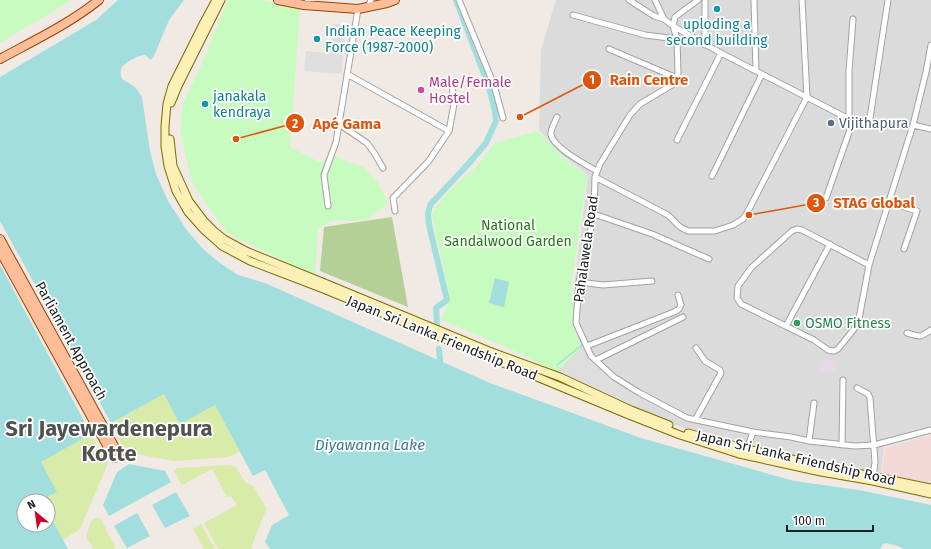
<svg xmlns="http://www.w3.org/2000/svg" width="931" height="549" font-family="'Fira Sans',sans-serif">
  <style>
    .residential { fill: #dcdbdb }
    .industrial { fill: #e8d6e9 }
    .military { fill: #f2d8d7 }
    .grass { fill: #d8eba8 }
    .forest { fill: #b4d097 }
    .park { fill: #c8fbbf }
    .parking { fill: #dedede }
    .water { fill: #a3dedf }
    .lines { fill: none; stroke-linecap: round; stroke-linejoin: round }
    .stream { stroke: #a3dedf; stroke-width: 1.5 }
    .canal { stroke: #a3dedf; stroke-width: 6 }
    .street-casing { stroke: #a2a2a2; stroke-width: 7 }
    .secondary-casing { stroke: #796c01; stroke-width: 9 }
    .primary-casing { stroke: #994500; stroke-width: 10 }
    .street { stroke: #fff; stroke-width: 5 }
    .secondary { stroke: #fcf0b6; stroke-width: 7 }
    .primary { stroke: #ffbd9a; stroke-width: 8 }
    .culture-dot { fill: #0f9aa8; stroke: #fff; stroke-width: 1.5 }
    .hotel-dot { fill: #d1479c; stroke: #fff; stroke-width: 1.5 }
    .service-dot { fill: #5c6f8a; stroke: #fff; stroke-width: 1.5 }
    .leisure-dot { fill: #2e9e5b; stroke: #fff; stroke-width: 1.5 }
    .labels { text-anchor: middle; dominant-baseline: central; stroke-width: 3.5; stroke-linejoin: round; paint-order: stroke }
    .culture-label { font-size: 14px; fill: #0d838f; stroke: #fff; text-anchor: start }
    .hotel-label { font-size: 14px; fill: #b23c85; stroke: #fff; text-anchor: start }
    .service-label { font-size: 14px; fill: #4e5e75; stroke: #fff; text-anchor: start }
    .park-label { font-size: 14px; fill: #188108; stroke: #fff }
    .street-label { font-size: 14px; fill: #1e1e1e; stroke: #fff }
    .leisure-label { font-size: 14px; fill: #27864d; stroke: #fff; text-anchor: start }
    .water-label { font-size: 15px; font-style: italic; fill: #3c7991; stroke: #fff }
    .town-label { font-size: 22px; font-weight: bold; fill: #515151; stroke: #fff }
    .leader { fill: none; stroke: #de560d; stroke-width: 1.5 }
    .callout-dot { fill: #de560d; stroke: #fff; stroke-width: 1.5 }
    .mark-label { font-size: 12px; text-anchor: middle; font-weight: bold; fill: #fff }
    .callout-label { font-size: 15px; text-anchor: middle; font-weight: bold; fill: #de560d; stroke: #fff; stroke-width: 3.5; stroke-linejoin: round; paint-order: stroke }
  </style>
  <rect width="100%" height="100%" fill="#f0e9e4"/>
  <!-- residential -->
  <path class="residential" d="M556,0H931V434L884,447L881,476L824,466L691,430L634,413L562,384L588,175L561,154L539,130L541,50Z"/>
  <!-- industrial -->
  <path class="industrial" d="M820,360H835L836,373L820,372Z"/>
  <!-- military -->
  <path class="military" d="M931,435V487L882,476L885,448Z"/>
  <!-- grass -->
  <path class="grass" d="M164,394L215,405L240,451L228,457L174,461L126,452L110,424Z
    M91,434L108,463L80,529L63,540L48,512V501H42L41,500L40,462Z
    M230,465L236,467L245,482L253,486L266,507V510L255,537L251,549H218L204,523L237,505L231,496L227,497L212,469L182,485L174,471L177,468Z
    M96,518H98L101,519L116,549H93L86,537L91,521Z
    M201,524L215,549H204L193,529Z"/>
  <!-- forest -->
  <path class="forest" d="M392,217L408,307L320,271L324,227Z"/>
  <!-- park -->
  <path class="park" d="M0,0H72L0,43Z
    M228,0H261L300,9L290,147L321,163L332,154L346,161L363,167L378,183L388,203L368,219L355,221L333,220L318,228L315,276L227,233L192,183L180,131L183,103L200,68Z
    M538,131L560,155L587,176L571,287L574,321L581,348L557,372L506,347L441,320L450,298L432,215L437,206L448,192L477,166L495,143Z"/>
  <!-- parking -->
  <path class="parking" d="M333,24L346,25L341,74L304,71L306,51L330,53Z
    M581,348L587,358L614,379L642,396L636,407L557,372Z"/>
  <!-- water -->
  <path class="water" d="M118,0H184L169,20L154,56L151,60L145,55C139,55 123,63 121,69C120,72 121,76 122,79L135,87L142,97L150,151L156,174L168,201L186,229L202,248L220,263L238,275L265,283L490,383L641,438L794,481L859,490L931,505V549H904L898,546L886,543L883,544L880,549H270L265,542L272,525L289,515L265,470L253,476L215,405L180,424L164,394L111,423L0,221V77L96,20Z
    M0,265L91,434L41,462L57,492L41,500L42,501H24V525H48V512L68,549H0Z
    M495,278L509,282L504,307L489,303Z
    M129,464L165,471L171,482L109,516L103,505L117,472Z
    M176,492L190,516L165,528L152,505Z
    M137,513L150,536L127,548L114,526Z"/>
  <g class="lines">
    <!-- stream -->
    <path class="stream" d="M557,365L582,345"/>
    <!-- canal -->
    <path class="canal" d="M437,326L436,308L447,300L429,225L428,214L430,205L470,162L486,143L496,121L495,111L489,87L456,0
      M439,349L440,361"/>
    <!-- street casing -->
    <g class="street-casing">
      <path id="street" d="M459,0L494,85L503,118
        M629,0L654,16L664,19
        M655,0L664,19L673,26L721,53L853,121L863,125L868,123L870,118L888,0
        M698,0L675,17L673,26L677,39L678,73L677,78L672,85L640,104L630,115L600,164L595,177L594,214L579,282L576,323L591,356L614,377L638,392L687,418L753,432L791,437L809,441L855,446L874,445L931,430
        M705,0V45
        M754,0L756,71
        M368,7L371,0
        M573,15L645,35L677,39
        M609,49L677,78
        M347,74L449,131
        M557,117C555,122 550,130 551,135C554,148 586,165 597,171
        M849,118V71L853,19
        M339,124L367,143L375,154L383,168
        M913,125L931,129
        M677,140L721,53
        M712,176L762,74
        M595,177L668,215L680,227L688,231H715L733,225L743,219L747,213L807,97L802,0
        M826,198L853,121
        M889,202L917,211L904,249
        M328,206L324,175L336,142L358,9
        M395,211L393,198L428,162L449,131L454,104L452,83
        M594,214L652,234L709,259
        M869,265L802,230L797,229L792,231L751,268L738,286L737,298L741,304L814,340L828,350L834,351L838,349L858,324L869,265L913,125L926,72L931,45
        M579,282L603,285L652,281
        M786,326L830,244
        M907,333C922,337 918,338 931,330
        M587,346L674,312L679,309L681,305L678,295
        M596,360L683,317
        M857,388L868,394L870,398L875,462L873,478
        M695,420L721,373L720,370L705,361L696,348
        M809,441L814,403
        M842,445L843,380
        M747,449L753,432"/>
    </g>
    <!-- secondary casing -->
    <g class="secondary-casing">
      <path id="secondary" d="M216,0L202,26L172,86L167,104L165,126V146L168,166L176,191L188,212L204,230L222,246L250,261L326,290L629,415L680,435L739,454L821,472L873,481L931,494
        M171,103L178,86L221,0
        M170,139L173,166L189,201L204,221L214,231L224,239L246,251L327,284L489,351L560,377L631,410L669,425
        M688,433L747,449L823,466L931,488"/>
    </g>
    <!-- primary casing -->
    <g class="primary-casing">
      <path id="primary" d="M278,0L304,5L358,9L387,3L395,0
        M0,59C33,41 69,24 99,0
        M0,239L119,455
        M0,251L114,458"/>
    </g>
    <!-- street -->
    <use href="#street" class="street"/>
    <!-- secondary -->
    <use href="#secondary" class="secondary"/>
    <!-- primary -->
    <use href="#primary" class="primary"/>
  </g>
  <!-- markers -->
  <g class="culture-dot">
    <circle cx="717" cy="9" r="4"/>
    <circle cx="317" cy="39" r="4"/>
    <circle cx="205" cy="104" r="4"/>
  </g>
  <circle class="hotel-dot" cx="421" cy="90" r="4"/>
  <circle class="service-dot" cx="831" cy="123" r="4"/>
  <circle class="leisure-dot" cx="797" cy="323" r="4"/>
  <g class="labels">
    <!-- culture labels -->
    <g class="culture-label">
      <text x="717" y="24" text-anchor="middle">uploding a<tspan x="717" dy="16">second building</tspan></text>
      <text x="325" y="31">Indian Peace Keeping<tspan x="325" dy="16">Force (1987-2000)</tspan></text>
      <text x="213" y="96">janakala<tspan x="213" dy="16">kendraya</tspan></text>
    </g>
    <!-- hotel labels -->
    <g class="hotel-label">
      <text x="429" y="82">Male/Female<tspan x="429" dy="16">Hostel</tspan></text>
    </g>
    <!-- service labels -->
    <g class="service-label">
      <text x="839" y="123">Vijithapura</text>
    </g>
    <!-- park labels -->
    <g class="park-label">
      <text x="508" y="225">National<tspan x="508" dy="16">Sandalwood Garden</tspan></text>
    </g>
    <!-- street labels -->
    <g class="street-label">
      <text transform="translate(586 249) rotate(-82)">Pahalawela Road</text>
      <text transform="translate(442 338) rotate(22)">Japan Sri Lanka Friendship Road</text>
      <text transform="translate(71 341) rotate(61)">Parliament Approach</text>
      <text transform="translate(796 458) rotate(13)">Japan Sri Lanka Friendship Road</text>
    </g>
    <!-- leisure labels -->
    <g class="leisure-label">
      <text x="805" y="323">OSMO Fitness</text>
    </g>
    <!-- water labels -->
    <g class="water-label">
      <text x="370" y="445">Diyawanna Lake</text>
    </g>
    <!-- town labels -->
    <g class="town-label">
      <text x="109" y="428">Sri Jayewardenepura<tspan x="109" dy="25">Kotte</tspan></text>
    </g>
  </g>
  <!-- callouts -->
  <path class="leader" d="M520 117L592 80M236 139L295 123M749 215L816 203"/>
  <g class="callout-dot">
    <circle cx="520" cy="117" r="4"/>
    <circle cx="236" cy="139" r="4"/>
    <circle cx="749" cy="215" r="4"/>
    <circle cx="592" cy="80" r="10"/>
    <circle cx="295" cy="123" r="10"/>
    <circle cx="816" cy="203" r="10"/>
  </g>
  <g class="mark-label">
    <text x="592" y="84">1</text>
    <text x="295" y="128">2</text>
    <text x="816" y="207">3</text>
  </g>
  <g class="callout-label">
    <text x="649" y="85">Rain Centre</text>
    <text x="347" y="129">Apé Gama</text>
    <text x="874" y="208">STAG Global</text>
  </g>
  <!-- north arrow -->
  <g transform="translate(36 513) rotate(331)"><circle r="19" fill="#ffffff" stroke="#a5a5a5"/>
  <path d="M0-3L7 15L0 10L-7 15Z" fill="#cd002c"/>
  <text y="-6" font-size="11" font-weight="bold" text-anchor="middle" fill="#1e1e1e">N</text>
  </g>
  <!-- scale -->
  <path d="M787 525v6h86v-6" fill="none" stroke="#1e1e1e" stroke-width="2"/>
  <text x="793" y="525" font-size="12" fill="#1e1e1e" stroke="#ffffff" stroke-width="3" paint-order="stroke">100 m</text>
</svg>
